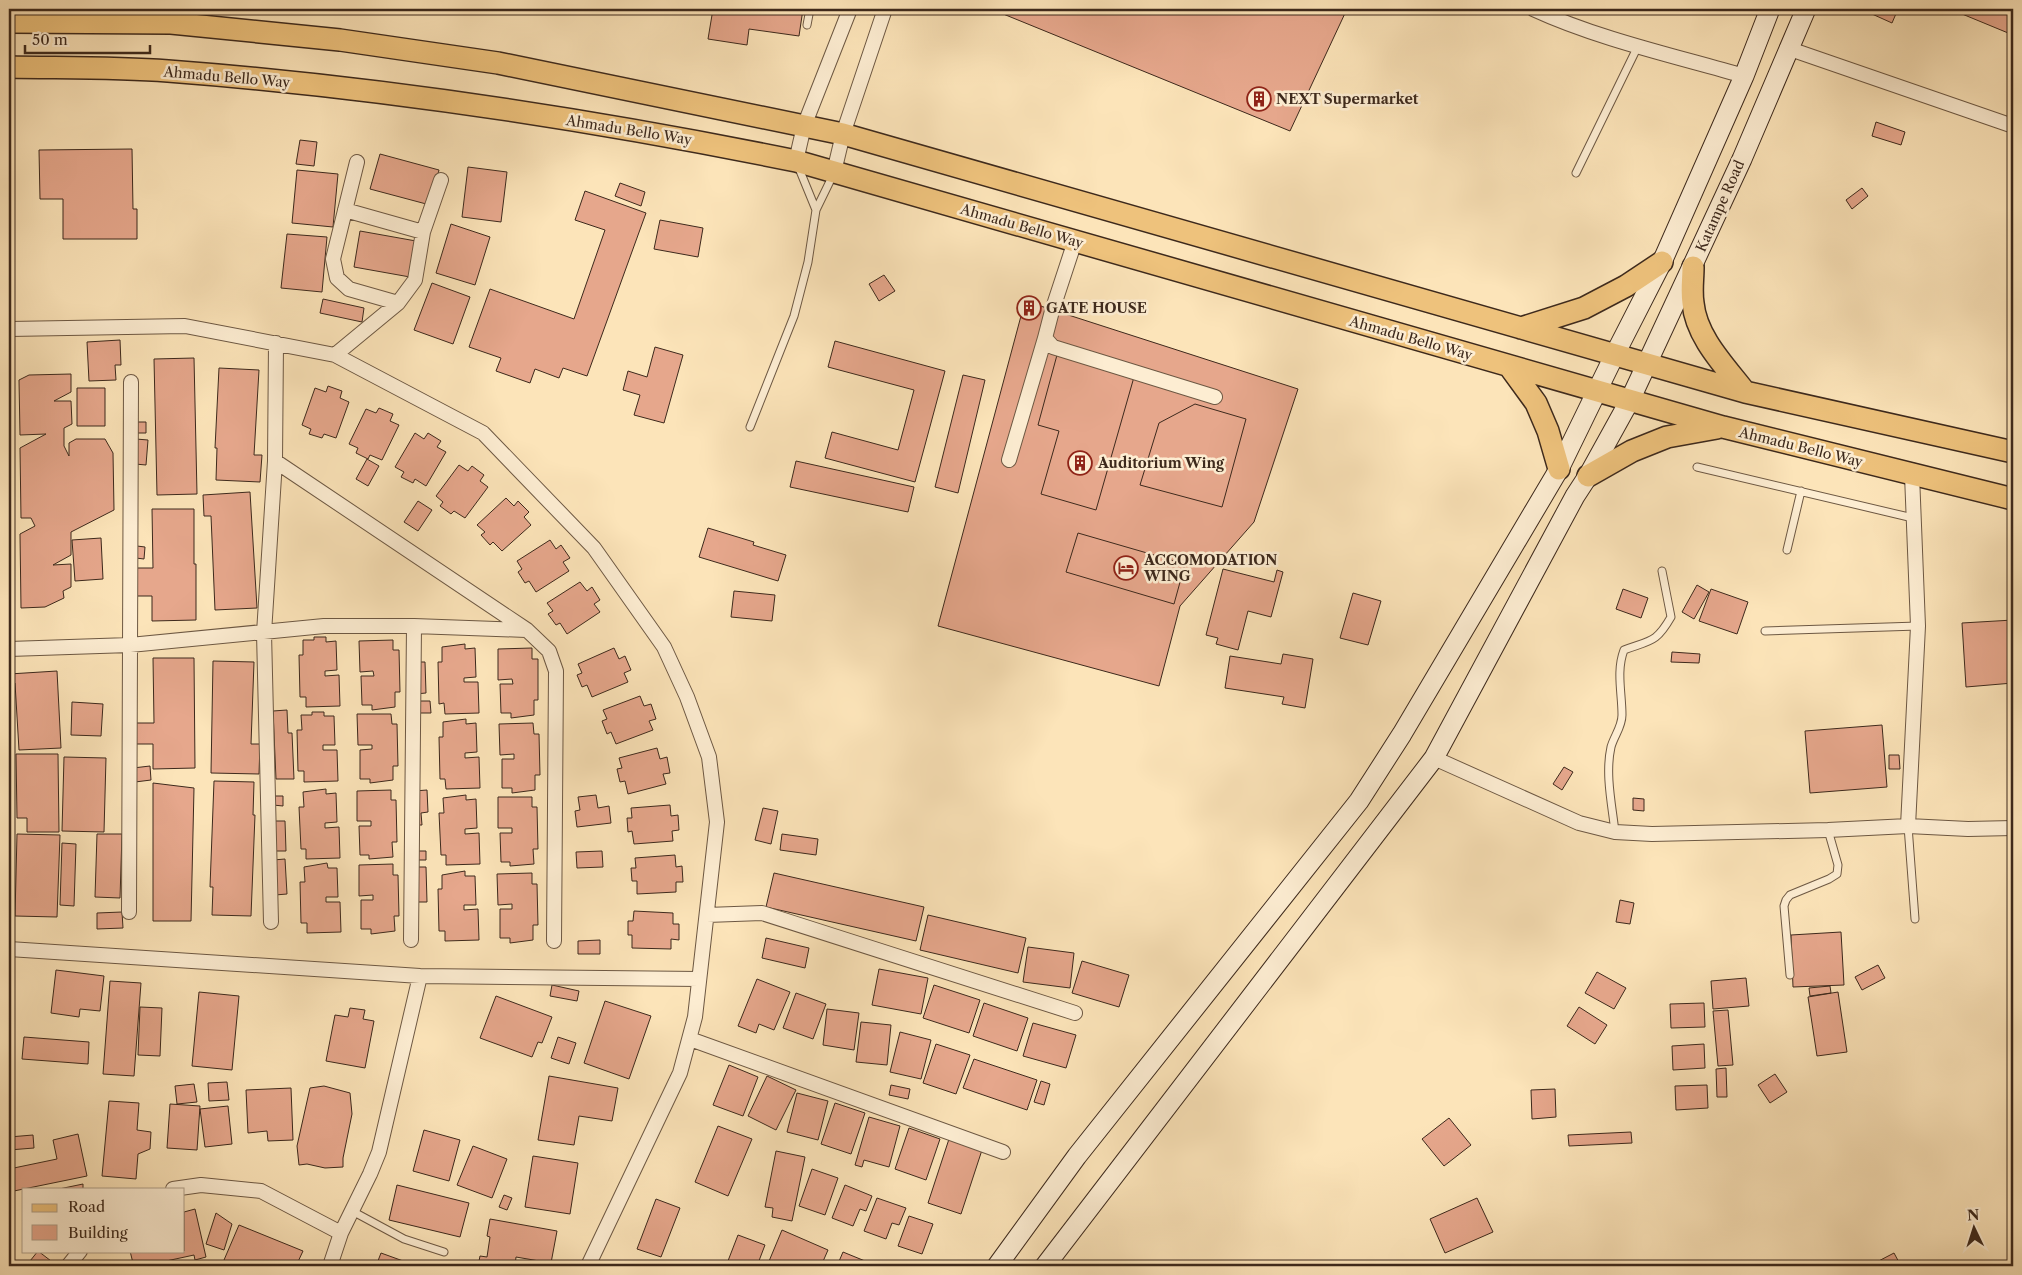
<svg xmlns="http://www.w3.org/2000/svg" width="2022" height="1275" font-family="'Libre Caslon Text',serif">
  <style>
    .building { fill: #e6a78c; stroke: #3d291c }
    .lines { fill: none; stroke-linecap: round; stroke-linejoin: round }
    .lane-casing { stroke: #6d5843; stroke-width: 9 }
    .street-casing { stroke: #6d5843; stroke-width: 16 }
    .secondary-casing { stroke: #3d291c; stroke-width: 21 }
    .primary-casing { stroke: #3d291c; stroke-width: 24 }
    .lane { stroke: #fdedd2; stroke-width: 7 }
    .street { stroke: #fdedd2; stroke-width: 14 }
    .secondary { stroke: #fdedd2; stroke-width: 19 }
    .primary { stroke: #eec27c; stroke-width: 21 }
    .labels { text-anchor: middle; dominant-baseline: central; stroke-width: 5; stroke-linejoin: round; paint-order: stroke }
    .street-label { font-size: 14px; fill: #3d291c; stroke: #fdedd2 }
    .poi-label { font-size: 14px; font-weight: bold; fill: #3d291c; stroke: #fdedd2; text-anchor: start }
  </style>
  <rect width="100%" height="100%" fill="#fce4b9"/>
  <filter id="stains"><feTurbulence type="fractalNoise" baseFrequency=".004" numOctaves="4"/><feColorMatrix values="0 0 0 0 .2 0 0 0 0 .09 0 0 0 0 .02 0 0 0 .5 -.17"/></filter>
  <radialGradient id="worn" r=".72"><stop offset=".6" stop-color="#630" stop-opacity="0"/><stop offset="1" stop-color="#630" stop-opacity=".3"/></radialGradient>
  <!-- building -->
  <path class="building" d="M713,9H803L799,36L749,29L747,45L708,39Z
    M991,9H1347L1290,131Z
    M1874,9H1898L1892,23L1872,14Z
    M1950,9H2013V35Z
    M1876,122L1905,132L1901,145L1872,136Z
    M300,140L317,142L314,166L296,164Z
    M132,149L133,209H137V239H63V199H40L39,150Z
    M380,154L439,170L430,205L370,189Z
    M468,167L507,172L501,222L462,217Z
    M297,170L338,174L333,227L292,223Z
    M620,183L645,192L641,206L615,196Z
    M1862,188L1868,196L1852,209L1846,200Z
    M585,191L646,213L587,376L563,368L559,378L535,369L530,383L496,371L501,358L469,347L490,289L574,319L605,230L575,220Z
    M660,220L703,228L698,257L654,249Z
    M451,224L490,237L475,285L436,273Z
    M360,231L416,241L410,277L354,267Z
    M287,234L327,237L322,292L281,288Z
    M884,275L895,291L879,301L869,284Z
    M432,283L470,297L453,344L414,330Z
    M323,299L364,308L362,322L320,313Z
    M1025,301L1035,304L1032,314L1022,312Z
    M1025,301L1298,389L1254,522L1180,606L1159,686L938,626Z
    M120,340L121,365H115L116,380L89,381L87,342Z
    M835,341L945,371L915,482L825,458L832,432L898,450L914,390L828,367Z
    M655,347L683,355L664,423L634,415L640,395L623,390L628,371L647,377Z
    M1057,355L1134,377L1096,510L1041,494L1059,431L1038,425Z
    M194,358L197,494L157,495L154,359Z
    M219,368L259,370L254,455H262L260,482L216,480L217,448H215Z
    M71,374V392L54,401H71L72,424L64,428V446L69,456V443L76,439H105L113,453L114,510L71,532V555L53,565L71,564V587L63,591L64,598L45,607L21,608L20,534L35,526L31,518H21L20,448L46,434L20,435L19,380L29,375Z
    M963,375L985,380L958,493L935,487Z
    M328,386L342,391L340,398L349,402L336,438L324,434L322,438L309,434L311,429L302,425L315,388L326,392Z
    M77,388H105V426H77Z
    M1195,404L1246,419L1222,507L1140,485L1159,423Z
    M379,408L393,414L390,421L399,425L382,460L370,455L368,459L356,453L358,448L349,444L366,409L376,413Z
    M136,422H146V433H136Z
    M415,433L424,439L428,433L441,441L437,447L446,452L426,486L415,479L413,483L401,477L404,472L395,467Z
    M136,439L148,440L146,465L135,464Z
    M367,459L379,466L368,486L356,479Z
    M796,461L914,487L908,512L790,487Z
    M459,465L468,471L472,466L484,475L480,481L488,487L465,518L454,511L451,514L440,506L443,502L436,496Z
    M250,492L257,608L215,610L211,516H204L203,495Z
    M506,498L514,506L518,501L529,512L524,517L531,525L502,551L493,542L490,545L481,535L485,532L477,525Z
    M418,501L432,510L418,531L404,522Z
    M152,509H194V564H196V620L152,621V596H134V568H153Z
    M708,528L754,542L753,545L786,555L778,581L699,557Z
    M1078,533L1185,564L1174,604L1066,572Z
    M101,538L103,579L75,581L72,540Z
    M550,540L556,549L561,545L570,558L563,562L569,571L536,592L529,581L525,583L518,572L522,569L517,561Z
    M137,546L145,547L144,559L136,558Z
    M1223,569L1274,582L1277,570L1283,572L1271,617L1248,611L1238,650L1216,644L1218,638L1206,635Z
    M580,582L587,591L592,587L600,600L594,604L600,612L567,634L560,623L556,625L548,614L553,611L547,603Z
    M2009,584H2013V615H2010Z
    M1697,585L1709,592L1694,619L1682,612Z
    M1623,589L1648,598L1641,618L1616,609Z
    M1711,589L1748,602L1737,634L1699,621Z
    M734,591L775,595L772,621L731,617Z
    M1353,593L1381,601L1368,645L1340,638Z
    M2013,620V683L1966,687L1962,623Z
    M314,637H326V642L336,641L337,670L325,671V676L339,675L340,706L306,707V697H300L299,655H303V640H314Z
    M393,640V650H399L400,692H395V707L372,710V705H362L361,676H374L373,671L360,672L359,641Z
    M465,644V649L475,648L476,677L464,678V682H478L479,713L445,714L444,703L439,704L438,662H442V647Z
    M532,648V659H538V700H534V715L511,718V713H501L500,684H513L512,679L498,680V649Z
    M614,648L619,659L625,656L631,670L624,673L628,682L592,697L587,685L582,687L577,675L582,673L578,664Z
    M1672,652L1700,654L1699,663L1671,662Z
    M1283,654L1313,659L1305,708L1282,704L1284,697L1225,688L1230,656L1281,664Z
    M153,658H194L195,768L153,769V744H135V723H154Z
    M213,661L254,662L251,744H260L259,774L211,773Z
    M414,662H425L426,693L415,694Z
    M57,671L61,748L19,750L15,683H9V674Z
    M640,696L644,706L651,704L656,719L649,721L653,730L616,744L611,732L607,734L602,721L607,719L603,710Z
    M418,701H430L431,713H418Z
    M72,702L103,704L101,736L71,735Z
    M287,710L288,733H292L294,779H276L273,711Z
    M312,712H324V716H334L335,745H323V750H337L338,781L304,782V771H298L297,730H302L301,715H312Z
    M357,714H391L392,724H397L398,766H393V780L370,783V779H360V750L372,749V745H358Z
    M466,719V724L476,723L477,752L465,753V758L479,757L480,788L446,789L445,779H440L439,737H443V722Z
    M533,723L534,734H539L540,775H535V790L512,793V788H502V759H514V754L500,755L499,724Z
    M1882,725L1887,787L1810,793L1805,731Z
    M9,741H14L13,751H9Z
    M657,748L660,759L667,757L670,773L663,774L666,784L628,794L625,781L620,782L617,769L622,768L619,758Z
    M16,754H58L59,832H27V818H17Z
    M1889,755H1899L1900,769H1889Z
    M64,757L106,758L104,832L62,831Z
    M150,766L151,780L135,782L133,768Z
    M1564,767L1573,772L1562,790L1553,784Z
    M214,781L254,782L253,815H255L251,916L212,915L213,887H210Z
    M153,783L194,788L191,921H153Z
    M326,789V794L336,793L337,822L325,823V828L339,827L340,858L306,859V849H301L299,807H304L303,792Z
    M391,790V800H396L397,842H392L393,857L369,859V855H360L359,826H371V821H357V791Z
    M427,790L428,812L421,813L422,825H415L414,791Z
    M466,795V800L476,799L477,828L465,829V834L479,833L480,864L446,865V855H441L439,813H444L443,798Z
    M596,795L598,808L609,806L611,823L577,827L575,811L580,810L578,797Z
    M274,796H283V806L273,805Z
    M498,797H532V807H537L538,849H533L534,864L510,866V862H501L500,833H512V828H498Z
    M1633,798L1644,799V811L1633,810Z
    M670,805L671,816L678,815L679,830L672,831L673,841L634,844L632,831L628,832L627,818H632L631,808Z
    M763,808L778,811L771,844L755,840Z
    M273,821H285L286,851H274Z
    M17,834L60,835L57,917L15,916Z
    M97,834H122L120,898L95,897Z
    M782,834L818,839L816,855L780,850Z
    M62,843L76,844L74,906L60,905Z
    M417,851H426V860H417Z
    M602,851L603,867L577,868L576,852Z
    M675,855L676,867L682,866L683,882H676V892L637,894V881H632L631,868H636L635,858Z
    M285,859L287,894L275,895L273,860Z
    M327,863L328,868H337L338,897H326V902H340L341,932L307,933V923H301L300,882H305L304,867Z
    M393,864V875H398L399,916H394L395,931L371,934V929H361V900H373V895L359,896V865Z
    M413,867H426L427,902H414Z
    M465,871V876H475L476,905H464V910L478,909L479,940L445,941V931H439L438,889H442V875Z
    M532,873V884H537L538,925H533V940L510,943V938H500V909H512V904L498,905L497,874Z
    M774,873L924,907L916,941L766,907Z
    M9,881L14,882L13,902H9Z
    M1620,900L1634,903L1630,924L1616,922Z
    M634,911L673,913V924H679V940L671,939V949L632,948V935H628V921H633Z
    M122,912L123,928L97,929V913Z
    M928,915L1026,938L1018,973L920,950Z
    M1841,932L1844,985L1793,987L1791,935Z
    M766,938L809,948L805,968L762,958Z
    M600,940V954H578V941Z
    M1028,947L1074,953L1070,988L1023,982Z
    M1082,961L1129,975L1119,1007L1072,993Z
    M1878,965L1885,978L1862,990L1855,977Z
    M879,969L928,978L921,1014L872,1005Z
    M56,970L104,976L100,1011L80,1009L79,1017L51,1013Z
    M1597,972L1626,988L1614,1009L1585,993Z
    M1746,978L1749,1006L1713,1009L1711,981Z
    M757,979L790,992L774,1030L759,1024L756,1033L738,1026Z
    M110,981L141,983L134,1076L103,1074Z
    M552,985L579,991L577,1001L550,996Z
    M934,985L980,1000L969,1033L923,1018Z
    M1830,986L1831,993L1810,996L1809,988Z
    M199,992L239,996L232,1070L192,1066Z
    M1838,992L1847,1052L1817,1056L1808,997Z
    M796,993L826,1004L813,1039L783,1028Z
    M496,996L552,1017L542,1043L538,1042L532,1057L480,1038Z
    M605,1001L651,1016L629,1079L584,1063Z
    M984,1003L1028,1018L1017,1051L973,1036Z
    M1704,1003L1705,1027L1671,1028L1670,1004Z
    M140,1007L162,1008L160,1056L138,1055Z
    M1579,1007L1607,1025L1595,1044L1567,1026Z
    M350,1008L365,1010L363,1019L374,1021L365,1068L326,1061L335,1015L348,1017Z
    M827,1009L859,1013L854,1050L823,1045Z
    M1728,1010L1733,1065L1718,1066L1713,1011Z
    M861,1022L891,1025L887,1065L856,1062Z
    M1033,1023L1076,1035L1066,1068L1023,1056Z
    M900,1032L931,1040L921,1079L890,1072Z
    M24,1037L89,1042L88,1064L22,1059Z
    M558,1037L576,1043L569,1064L551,1058Z
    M936,1044L970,1055L956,1094L923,1083Z
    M1704,1044L1705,1068L1673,1070L1672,1046Z
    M974,1059L1037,1080L1027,1110L963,1088Z
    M729,1065L758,1077L743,1116L713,1105Z
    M1726,1068L1727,1097H1717L1716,1069Z
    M1775,1074L1787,1092L1770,1103L1758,1085Z
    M549,1076L618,1088L612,1121L579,1116L574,1145L538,1140Z
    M767,1076L796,1090L776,1130L748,1116Z
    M1041,1081L1050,1084L1044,1105L1034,1102Z
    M227,1082L229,1100L209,1101L208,1083Z
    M194,1084L197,1102L177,1104L175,1086Z
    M891,1085L910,1089L908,1099L889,1095Z
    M1707,1085L1708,1108L1676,1110L1675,1086Z
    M324,1086L350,1093L352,1114L343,1158V1167L325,1168L307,1164L299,1165L297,1146L310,1088Z
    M291,1088L293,1140L268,1141L267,1131L248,1133L246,1090Z
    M1555,1089L1556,1117L1532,1119L1531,1090Z
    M797,1093L828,1101L818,1140L787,1132Z
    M109,1101L139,1103L137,1130L151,1132L150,1149L138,1154L136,1179L102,1176Z
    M835,1103L865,1113L851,1154L821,1144Z
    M170,1104L200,1106L197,1150L167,1148Z
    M228,1106L232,1144L205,1147L200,1109Z
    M869,1117L900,1126L889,1167L864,1160L862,1167L855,1165Z
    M1449,1118L1471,1145L1444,1166L1422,1139Z
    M718,1126L752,1139L728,1196L695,1182Z
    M909,1128L940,1139L926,1180L895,1169Z
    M424,1130L460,1140L449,1181L413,1171Z
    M1631,1132L1632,1143L1569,1146L1568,1135Z
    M78,1134L87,1176L9,1192V1169L57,1159L53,1140Z
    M33,1135L34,1148L9,1150V1137Z
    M949,1139L982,1150L961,1214L928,1203Z
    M473,1146L507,1159L492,1198L457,1185Z
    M776,1151L805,1157L792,1221L772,1217L773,1208L765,1207Z
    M533,1156L578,1163L570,1214L525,1207Z
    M812,1169L838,1178L825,1215L799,1206Z
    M83,1184V1189H59Z
    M397,1185L469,1203L460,1237L389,1220Z
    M845,1185L872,1196L866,1211L860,1209L853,1226L832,1218Z
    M504,1195L512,1198L507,1210L499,1207Z
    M877,1198L906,1208L899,1225L892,1223L886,1239L864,1231Z
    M1477,1198L1493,1232L1445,1253L1430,1219Z
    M656,1199L680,1208L661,1257L637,1249Z
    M195,1209L206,1257L195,1260L194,1255L143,1266L133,1263L130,1251H184V1212Z
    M216,1213L232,1224L224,1250L206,1244Z
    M909,1216L933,1224L922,1254L898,1246Z
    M490,1219L557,1231L551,1263L516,1257L515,1266H478L480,1256L487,1257L490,1237L487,1236Z
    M239,1225L303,1251L296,1266H239L224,1260Z
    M782,1230L828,1250L821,1266H767Z
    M738,1235L765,1245L757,1266H726Z
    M38,1251L55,1264L53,1266H26Z
    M843,1252L865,1261L862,1266H837Z
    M381,1253L417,1266H376Z
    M1894,1253L1901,1266H1869Z
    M1531,1262L1550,1264L1549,1266H1530Z"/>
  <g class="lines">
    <!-- lane casing -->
    <g class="lane-casing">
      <path id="lane" d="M807,25L810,9
        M798,166L816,210
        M1576,173L1638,46
        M750,427L794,316L808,262L816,210L833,175
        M1697,467L1913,518
        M1787,550L1801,491
        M1765,631L1918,626
        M1908,826L1915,919
        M1615,832C1612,805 1605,774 1611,747C1614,736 1622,727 1622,715C1622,693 1616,671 1624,650C1651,640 1656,643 1671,617L1662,571
        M1790,975L1784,906L1786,900L1790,895L1829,879L1837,874L1838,865L1828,830
        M352,1211L404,1239L444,1252"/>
    </g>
    <!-- street casing -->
    <g class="street-casing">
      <path id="street" d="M1533,9C1598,39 1675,56 1744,76
        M1787,48L2013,126
        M796,161L804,126L850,9
        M357,162L333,259L337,278L349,289L398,303
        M834,172L843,134L885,9
        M345,210L423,232
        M1075,241L1052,311L1045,338L1053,347L1215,397
        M9,329L185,326L335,355L483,433L594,548L664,647L687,697L709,757L717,822L695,1017L680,1073L588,1266
        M335,355L398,303L415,280L423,232L441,180
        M1009,460L1045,338
        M275,461L527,630L549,651L556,671L554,941
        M9,649L130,645L324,626H414L526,630
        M1434,758L1579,823L1615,832L1652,834L1828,830L1908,826L1918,626L1912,475
        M1908,826L1968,829L2013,828
        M129,912L131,382
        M707,915L762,913L1075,1013
        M271,922L264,633L275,461L276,343
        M411,940L414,626
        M9,949L420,976L699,979
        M690,1039L1003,1152
        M173,1189L201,1185L261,1191L341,1233
        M68,1266L80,1251
        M330,1266L341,1233L370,1174L379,1152L420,976"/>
    </g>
    <!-- secondary casing -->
    <g class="secondary-casing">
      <path id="secondary" d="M997,1266L1077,1156L1359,801L1402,734L1559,469L1615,354L1662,262L1744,76L1770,9
        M1045,1266L1434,758L1575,496L1588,476L1630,400L1742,159L1806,9"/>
    </g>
    <!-- primary casing -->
    <g class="primary-casing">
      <path id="primary" d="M9,22L171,23L340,40L498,63L843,134L1745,392L2013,452
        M9,67C62,68 116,67 168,71C379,87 589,119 796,161L1723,427L2013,499
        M1693,267C1693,279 1691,291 1693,303C1696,337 1725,366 1745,392
        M1521,328L1584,308L1626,286L1662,262
        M1509,366L1536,403L1548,431L1559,469
        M1588,476L1632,451L1667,437L1717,428"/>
    </g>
    <!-- lane -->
    <use href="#lane" class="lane"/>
    <!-- street -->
    <use href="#street" class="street"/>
    <!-- secondary -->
    <use href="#secondary" class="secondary"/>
    <!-- primary -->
    <use href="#primary" class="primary"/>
  </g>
  <!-- icons -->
  <defs>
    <g id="building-ring" transform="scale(1.25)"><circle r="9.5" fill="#fdedd2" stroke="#8f2418" stroke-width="1.5"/><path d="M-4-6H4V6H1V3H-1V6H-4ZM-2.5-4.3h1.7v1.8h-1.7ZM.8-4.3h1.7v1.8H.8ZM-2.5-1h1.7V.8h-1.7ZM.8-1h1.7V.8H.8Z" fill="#8f2418"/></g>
    <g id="hotel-ring" transform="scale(1.25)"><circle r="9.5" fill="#fdedd2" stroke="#8f2418" stroke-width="1.5"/><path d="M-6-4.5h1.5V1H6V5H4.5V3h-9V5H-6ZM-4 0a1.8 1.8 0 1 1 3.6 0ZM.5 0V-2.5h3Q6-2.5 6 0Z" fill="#8f2418"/></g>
  </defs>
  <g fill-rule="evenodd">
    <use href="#building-ring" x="1259" y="99"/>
    <use href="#building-ring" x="1029" y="308"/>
    <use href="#building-ring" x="1080" y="463"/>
    <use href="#hotel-ring" x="1126" y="568"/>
  </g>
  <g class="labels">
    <!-- street labels -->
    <g class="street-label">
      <text transform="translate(227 77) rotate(5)">Ahmadu Bello Way</text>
      <text transform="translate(629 130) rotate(9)">Ahmadu Bello Way</text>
      <text transform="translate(1720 206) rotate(-66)">Katampe Road</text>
      <text transform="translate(1022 226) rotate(16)">Ahmadu Bello Way</text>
      <text transform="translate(1411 338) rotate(16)">Ahmadu Bello Way</text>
      <text transform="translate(1801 447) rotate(14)">Ahmadu Bello Way</text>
    </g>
    <!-- poi labels -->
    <g class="poi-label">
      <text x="1276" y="99">NEXT Supermarket</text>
      <text x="1046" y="308">GATE HOUSE</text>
      <text x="1098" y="463">Auditorium Wing</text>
      <text x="1144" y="560">ACCOMODATION<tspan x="1144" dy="16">WING</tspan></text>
    </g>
  </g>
  <!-- margin -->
  <rect width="2022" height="1275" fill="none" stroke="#fce4b9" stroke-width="30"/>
  <rect x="10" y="10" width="2002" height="1255" fill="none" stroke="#3d291c" stroke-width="2.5"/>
  <rect x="15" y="15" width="1992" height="1245" fill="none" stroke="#3d291c"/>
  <!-- legend -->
  <rect x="22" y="1188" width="162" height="65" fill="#fdedd2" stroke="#b09f89"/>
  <rect x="32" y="1204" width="25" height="8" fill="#eec27c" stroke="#b09f89"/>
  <text x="68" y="1212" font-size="15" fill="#3d291c">Road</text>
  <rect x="32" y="1225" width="25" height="15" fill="#e6a78c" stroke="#b09f89"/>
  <text x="68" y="1238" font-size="15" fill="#3d291c">Building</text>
  <!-- north arrow -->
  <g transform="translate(1974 1228) rotate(356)" stroke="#fdedd2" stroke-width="4" paint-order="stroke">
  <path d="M0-4L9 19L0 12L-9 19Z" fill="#3d291c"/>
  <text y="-8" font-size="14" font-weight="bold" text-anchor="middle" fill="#3d291c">N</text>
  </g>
  <!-- scale -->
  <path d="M25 45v8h125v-8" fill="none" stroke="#3d291c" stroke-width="2.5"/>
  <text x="32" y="45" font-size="15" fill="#3d291c" stroke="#fdedd2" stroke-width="4" paint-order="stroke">50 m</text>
  <rect width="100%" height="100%" filter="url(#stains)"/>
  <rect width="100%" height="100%" fill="url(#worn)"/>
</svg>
